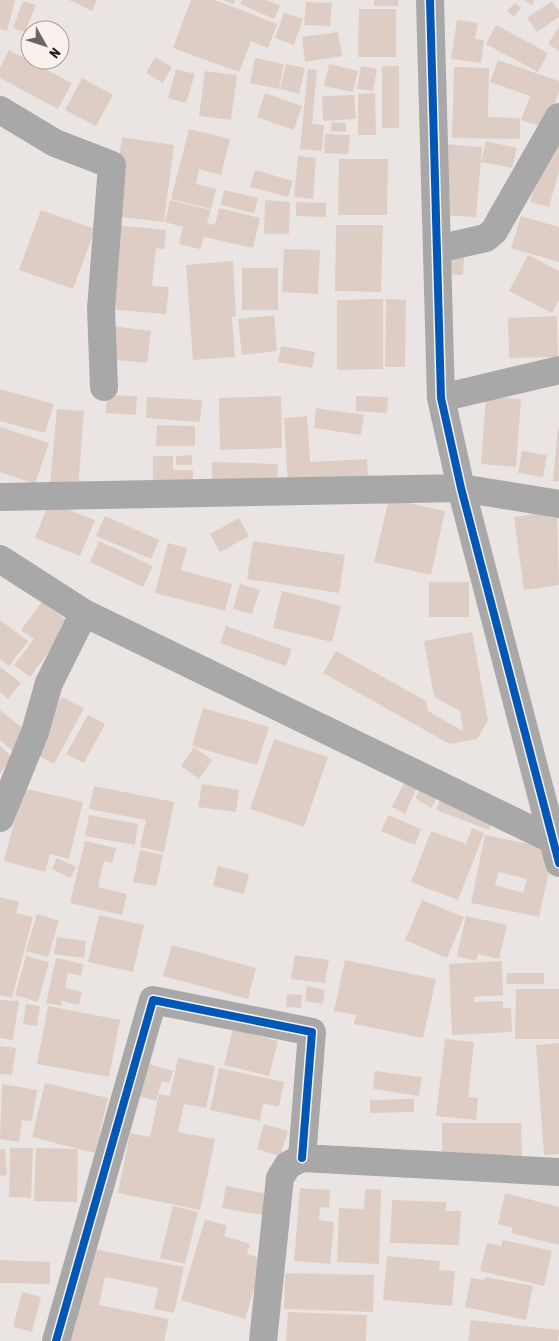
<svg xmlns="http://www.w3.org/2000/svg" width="559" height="1341" font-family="'Asap Condensed',sans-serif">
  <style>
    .building { fill: #decdc4; fill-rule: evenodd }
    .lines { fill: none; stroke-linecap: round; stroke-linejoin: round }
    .minor { stroke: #a9a8a8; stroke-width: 28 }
    .cycleway-casing { stroke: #faf1ed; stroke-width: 11 }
    .cycleway { stroke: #0057b8; stroke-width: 8 }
  </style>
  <rect width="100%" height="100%" fill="#eae5e3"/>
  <!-- building -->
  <path class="building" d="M0,0H15L7,31L0,29Z
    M69,0H97L92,11Z
    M191,0H215L277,24L268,48L251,41L239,72L173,48Z
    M223,0H235L233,4Z
    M242,0H267L280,6L274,19L240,4Z
    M374,0H398V6H374Z
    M524,0H535L532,5Z
    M23,1L36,5L25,32L13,28Z
    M552,1L559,11V17L537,32L527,18Z
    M306,2L332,3L330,26L304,25Z
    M515,3L521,8L514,17L507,11Z
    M359,9H396V57H358Z
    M284,13L303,19L294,45L275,38Z
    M457,20L478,23L475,39L484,40L481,63L451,59Z
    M496,25L548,53L538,72L486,44Z
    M559,27V51L548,44Z
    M338,32L342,56L305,62L302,37Z
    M9,50L72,83L58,109L0,78V68Z
    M155,57L172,67L163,83L146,73Z
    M255,58L284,64L279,89L250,83Z
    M498,60L559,81V91L546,128L521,120L530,96L490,82Z
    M286,64L305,68L299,94L280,89Z
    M329,64L358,71L353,92L324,86Z
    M361,66L377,69L373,91L357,89Z
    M382,66H399V128H382Z
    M454,67L489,68L488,117L520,118V139L452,138Z
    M176,69L195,74L186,103L168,98Z
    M308,69L317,70L312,124L324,125L322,151L300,149Z
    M205,71L237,75L231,120L199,116Z
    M82,78L113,95L96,126L65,110Z
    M265,93L302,106L294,130L257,117Z
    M375,93L376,135H358V94Z
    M354,95L356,119L323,121L322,96Z
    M332,122L346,123V132L331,131Z
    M189,129L230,139L221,175L199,169L196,184L216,189L211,209L171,199Z
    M325,134L350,135L348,154L324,153Z
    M122,137L174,145L164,222L112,216Z
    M486,141L517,148L512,168L481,162Z
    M547,141L559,145V171L549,207L530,202Z
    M445,144L482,147L476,217L440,215Z
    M298,156L316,158L313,199L294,197Z
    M339,159H388L387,215H338Z
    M255,170L293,181L288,197L250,187Z
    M224,190L258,198L254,213L221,205Z
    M170,200L211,210L207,223L215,225L219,208L260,218L253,248L204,237L200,249L179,244L183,227L165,222Z
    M265,200L290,202L289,234H264Z
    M296,202L326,203V217L296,216Z
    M41,210L95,229L73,289L19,270Z
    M521,216L559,227V262L511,248Z
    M114,225L166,230L164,249L156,248L152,286L169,287L166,314L106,309Z
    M336,225H383L381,292L335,291Z
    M284,249L320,250L318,294L282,292Z
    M446,254L464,256L463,275L445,274Z
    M528,255L559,271V299L552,313L509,291Z
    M233,261L236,317H232L235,357L193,360L186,265Z
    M242,268H278V310H242Z
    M383,299V369L337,370V300Z
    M386,299L406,300L405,367H385Z
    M274,315L277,351L242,355L238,319Z
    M557,316L558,357L509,358L508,318Z
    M112,326L151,331L147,363L108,359Z
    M281,346L315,352L312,368L278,362Z
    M0,389L54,404L45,433L0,421Z
    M107,395L137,396L136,415L106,413Z
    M281,396L282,448L220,450L219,398Z
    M356,396L388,397L387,413L356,411Z
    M147,397L202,400L200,422L146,418Z
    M486,397L521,399L516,467L481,464Z
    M316,408L364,415L361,435L314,428Z
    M57,409L84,411L78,489L50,486Z
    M307,416L310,462L367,459L368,482L288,487L284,418Z
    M157,425L195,426V446H156Z
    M0,427L49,443L35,484L0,472Z
    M558,427L559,428V481H553Z
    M522,451L547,455L543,477L518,473Z
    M192,455V465H176V456Z
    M153,456H173V470H193V491H153Z
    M212,462L278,464L277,486L212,484Z
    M389,499L445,511L431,575L374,562Z
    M49,502L95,520L80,556L35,538Z
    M557,511L559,585L524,590L514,517Z
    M105,516L159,540L151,559L96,536Z
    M239,518L249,536L220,552L210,534Z
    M99,541L153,566L143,587L90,562Z
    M253,541L345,555L339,593L247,579Z
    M168,543L187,548L181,570L232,584L225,611L155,593Z
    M429,582H469V617H429Z
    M240,584L260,590L252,614L233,609Z
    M282,591L341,606L332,642L273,628Z
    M42,602L70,623L30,677L14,665L34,639L21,630Z
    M0,620L28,641L9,666L0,659Z
    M226,626L292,649L286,666L220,643Z
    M472,632L488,720L477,739L450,744L323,673L336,651L426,701L428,711L463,731L460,711L434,697L424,641Z
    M0,667L21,683L8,699L0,692Z
    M61,697L84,708L54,764L32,752Z
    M203,708L269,727L257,765L192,746Z
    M0,710L30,734L15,753L0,740Z
    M88,715L105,724L84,763L66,754Z
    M274,739L328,757L304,827L250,809Z
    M0,746L13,758L0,773Z
    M194,747L212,760L199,779L181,766Z
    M406,779L418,785L405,814L392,807Z
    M202,784L239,790L236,812L198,807Z
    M94,786L174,802L164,852L140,847L146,820L89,809Z
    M422,786L438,796L431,808L415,798Z
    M23,788L83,802L69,859L50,854L45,872L4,861Z
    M441,798L494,818L489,830L436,810Z
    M89,815L138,824L135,845L85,836Z
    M388,815L421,829L415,845L381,831Z
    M472,828L484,833L458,900L411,882L431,831L466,844Z
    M485,835L554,849L539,917L471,903ZM499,872L527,879L523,893L495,885Z
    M85,841L116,848L112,863L104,861L98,887L127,894L122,915L70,903Z
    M140,850L163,855L156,886L133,882Z
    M57,858L76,867L70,878L52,869Z
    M218,866L249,874L244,894L213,886Z
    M0,897L19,902L16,913L33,917L12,998L0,995Z
    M422,900L464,917L447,958L405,940Z
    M37,914L59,921L48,957L26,951Z
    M99,915L144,925L133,972L88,962Z
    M466,916L507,925L499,959L478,954L476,961L457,956Z
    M57,937L86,941L84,958L54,954Z
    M172,945L256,968L248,999L163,976Z
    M295,955L329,960L325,983L291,979Z
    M26,956L49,962L38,1002L15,995Z
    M56,958L84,964L81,976L68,973L65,988L82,992L79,1005L62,1001L61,1006L46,1003Z
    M345,960L436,979L423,1038L354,1024L356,1015L334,1011Z
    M502,961L503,995L474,997V1002L503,1001V1008H511L512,1032L452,1035L449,964Z
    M507,973H544V984H506Z
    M307,986L325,990L323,1004L305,1001Z
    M516,989H559V1039H515Z
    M287,994L302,995L301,1008L286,1007Z
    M0,1000L19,1001L13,1040L0,1038Z
    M26,1004L40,1006L37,1026L23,1024Z
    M48,1006L120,1020L109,1077L37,1064Z
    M233,1029L278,1041L269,1076L224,1065Z
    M445,1039L474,1042L468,1097L478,1098L476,1120L436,1116Z
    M559,1043V1154L544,1155L536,1045Z
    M0,1046L16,1048L12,1075L0,1074Z
    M178,1058L215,1066L206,1108L184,1104L178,1132L215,1139L200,1210L118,1193L130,1133L150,1137L159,1094L170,1096Z
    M145,1063L173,1071L169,1083L162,1081L156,1101L136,1095Z
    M219,1068L284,1082L279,1107L263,1103L260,1121L210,1110Z
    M375,1071L422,1077L419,1096L373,1089Z
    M45,1083L108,1098L95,1153L32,1137Z
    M2,1084L37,1090L32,1121L22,1120L19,1142L0,1139Z
    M414,1099V1112L370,1113V1100Z
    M442,1123H521L522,1157L442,1158Z
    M264,1124L288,1131L280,1156L257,1149Z
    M10,1148H33L31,1198L9,1197Z
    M36,1148L78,1149L77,1202L34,1201Z
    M0,1149H5L7,1175L0,1176Z
    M226,1186L274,1195L270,1216L222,1208Z
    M300,1188L330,1190L329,1208L320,1207L319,1220L334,1222L330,1264L294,1261Z
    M365,1189L381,1190L379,1264L337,1262L339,1208L364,1209Z
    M505,1193L559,1207V1245L511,1233L513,1228L498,1224Z
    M392,1200L446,1202V1211H461L459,1245L390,1243Z
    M173,1206L198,1212L185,1264L160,1258Z
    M205,1219L227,1226L224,1236L250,1244L247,1254L263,1259L245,1319L181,1300Z
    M503,1240L552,1251L544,1286L480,1271L487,1243L501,1246Z
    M88,1248L184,1267L174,1313L154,1309L158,1288L105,1277L99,1305L169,1319L164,1341H69Z
    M387,1256L440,1261L439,1270L455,1271L452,1306L383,1300Z
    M0,1260L50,1262V1284L0,1283Z
    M285,1273L374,1275L373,1312L284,1309Z
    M485,1277L533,1286L526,1320L465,1307L471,1278L484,1280Z
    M22,1292L41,1297L32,1332L13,1327Z
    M288,1312L367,1315L366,1341H286Z
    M471,1320L559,1330L558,1341H468Z"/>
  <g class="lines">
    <!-- minor -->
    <path class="minor" d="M430,0L441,398L461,488L559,863
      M0,110L55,143L112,165L101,309L104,387
      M437,249L486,238L494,231L559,117
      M441,398L559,370
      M0,497L461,488L559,504
      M0,559L84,613L559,843
      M0,818L35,732L49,683L84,613
      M56,1341L153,1000L312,1032L302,1158
      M263,1341L280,1178L288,1165L302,1158L559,1172"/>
    <!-- cycleway casing -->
    <g class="cycleway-casing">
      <path id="cycleway" d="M430,0L441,398L461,488L559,863
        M56,1341L153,1000L312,1032L302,1158"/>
    </g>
    <!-- cycleway -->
    <use href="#cycleway" class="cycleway"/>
  </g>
  <!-- north arrow -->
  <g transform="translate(45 45) rotate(129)"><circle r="24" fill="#faf1ed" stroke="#a49e9b"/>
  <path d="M0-4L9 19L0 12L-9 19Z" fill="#696664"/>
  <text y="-8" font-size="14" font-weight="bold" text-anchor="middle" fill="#242120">N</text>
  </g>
</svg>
